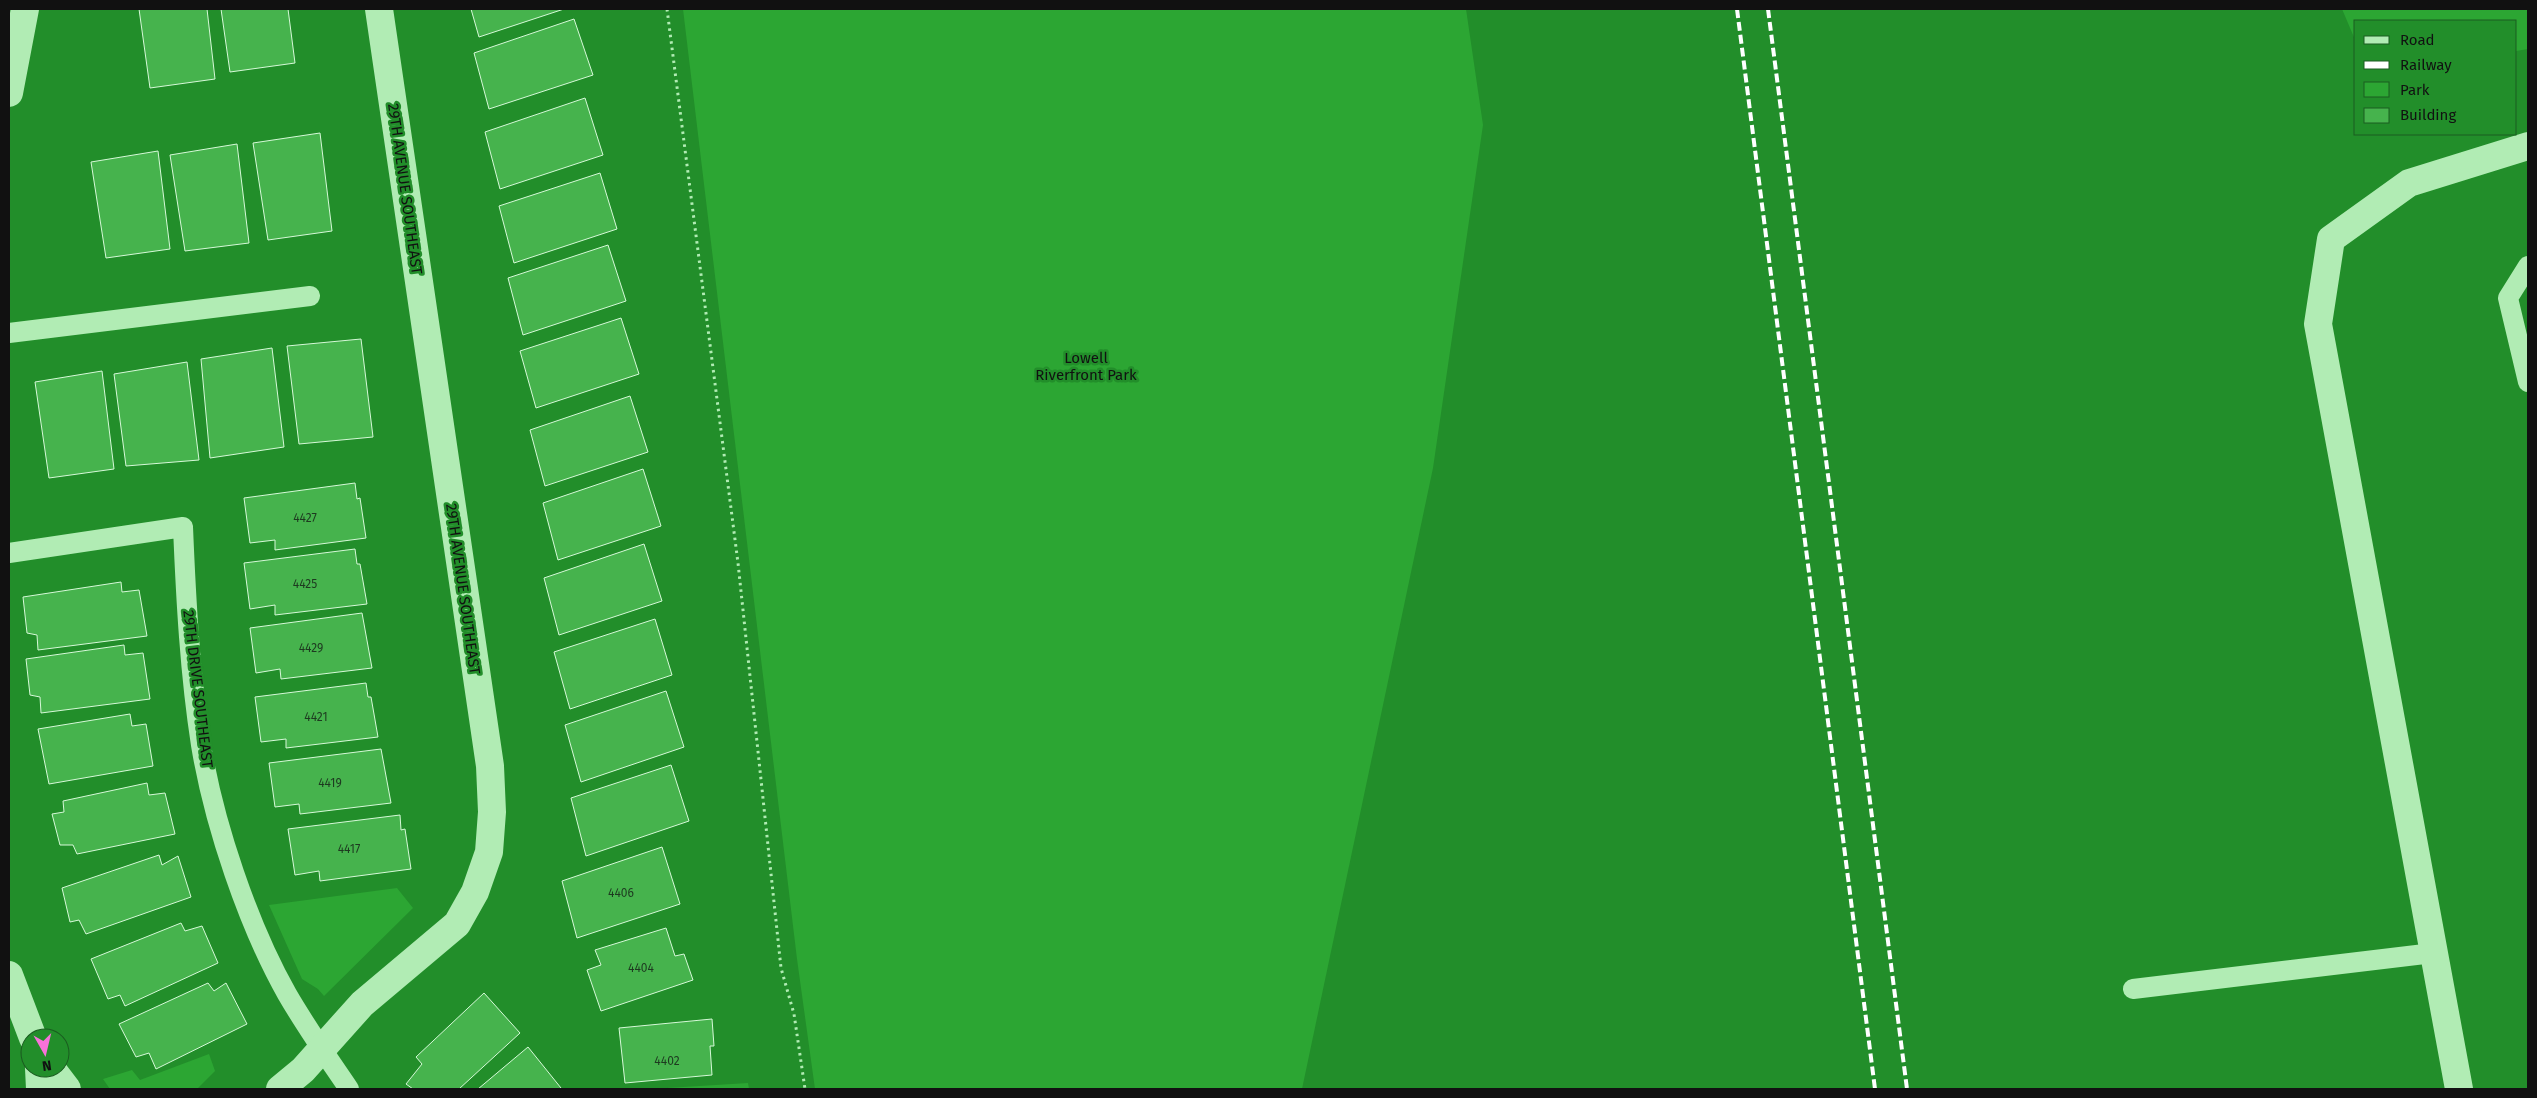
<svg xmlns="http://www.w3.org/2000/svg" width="2537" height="1098" font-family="'Fira Sans',sans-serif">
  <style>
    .green { fill: #2ca633 }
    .building { fill: #46b34d; stroke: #d6f9d8 }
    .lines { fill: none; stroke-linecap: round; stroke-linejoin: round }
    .path { stroke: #b1ecb4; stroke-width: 3; stroke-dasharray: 2.5 4; stroke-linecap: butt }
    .service { stroke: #b1ecb4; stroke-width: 20 }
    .minor { stroke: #b1ecb4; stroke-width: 28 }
    .rail { stroke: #fff; stroke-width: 4; stroke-dasharray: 9 4; stroke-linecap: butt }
    .labels { text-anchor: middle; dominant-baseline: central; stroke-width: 5; stroke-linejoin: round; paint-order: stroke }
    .number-label { font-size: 12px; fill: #1e3a20 }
    .street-label { font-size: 15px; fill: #111; stroke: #228e2a }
    .park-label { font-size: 15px; fill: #111; stroke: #228e2a }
  </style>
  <rect width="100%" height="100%" fill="#228e2a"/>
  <!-- green -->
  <path class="green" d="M683,9H1466L1483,125L1433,468L1302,1089H815L797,959Z
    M2342,9H2528V49L2516,51V21H2356V42Z
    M397,888L413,908L324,996L318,989L302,979L269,905Z
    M209,1054L215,1071L197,1089H110L103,1079L132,1070L140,1080Z
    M748,1083L749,1089H651Z"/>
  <!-- building -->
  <path class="building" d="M139,9H207L215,79L150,88Z
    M221,9H288L295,63L230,72Z
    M471,9H564L479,37Z
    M574,19L593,75L489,109L474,53Z
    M585,98L603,155L500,189L485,132Z
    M320,133L332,231L268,240L253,143Z
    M237,144L249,243L185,251L170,155Z
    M158,151L170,249L106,258L91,162Z
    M600,173L617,229L514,263L499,206Z
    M608,245L626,301L523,335L508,278Z
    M621,318L639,374L536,408L520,351Z
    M361,339L373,437L299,444L287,346Z
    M272,348L284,447L210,458L201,359Z
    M187,362L199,460L126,466L114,374Z
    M102,371L114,469L49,478L35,382Z
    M630,396L648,452L545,486L530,430Z
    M643,469L661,526L558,560L543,503Z
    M355,483L357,499L360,498L366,538L275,550V540L250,543L244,498Z
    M644,544L662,601L559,635L544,578Z
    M355,549L357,564H360L367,604L275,615V605L250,609L244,563Z
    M121,582L122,592L139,590L147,636L38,650L37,635L27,633L23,597Z
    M362,613L372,668L281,679L280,669L256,673L250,628Z
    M655,619L672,675L570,709L554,652Z
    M124,645L125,655L143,653L150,699L41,713L40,697L30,695L26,659Z
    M366,683L368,697H371L378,737L286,748V739L261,742L255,697Z
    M666,691L684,747L581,782L565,725Z
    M130,714L132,726L146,724L153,766L49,784L38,729Z
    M381,749L391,803L300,814L299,804L275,807L269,763Z
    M671,765L689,821L586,856L571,798Z
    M147,783L149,795L165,793L175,834L77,854L73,845H60L52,814L64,812L63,801Z
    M400,815L401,830L405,829L411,869L320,881L319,871L295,875L288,829Z
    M662,847L680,904L577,938L562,881Z
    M159,855L162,865L178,856L191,897L86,934L79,920L70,922L62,888Z
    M181,923L185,931L202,926L218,963L125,1006L120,995L108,999L91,959Z
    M666,928L675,956L684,954L693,980L601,1011L587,970L601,965L595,950Z
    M208,983L214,991L226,983L247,1024L156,1069L149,1053L136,1057L119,1024Z
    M484,993L520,1033L459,1089H413L406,1084L422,1064L416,1057Z
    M712,1019L714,1046H710L712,1075L625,1083L619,1028Z
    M528,1047L561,1088L560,1089H478Z"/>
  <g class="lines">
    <!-- path -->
    <path class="path" d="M667,9L738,563L781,968L794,1014L805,1089"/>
    <!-- service -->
    <path class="service" d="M2528,266L2508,298L2528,382
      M9,333L310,296
      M9,553L183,527C186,600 190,674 201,745C214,824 248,925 287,994C306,1027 328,1058 349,1089
      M2133,989L2433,953"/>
    <!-- minor -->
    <path class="minor" d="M9,93L25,9
      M9,975L33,1038
      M39,1068L40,1089
      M51,1068L67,1089
      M280,1089L303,1070L362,1004L457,924L475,892L489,852L492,812L490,766L379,9
      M2459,1089L2318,324L2331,239L2409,183L2528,146"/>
    <!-- rail -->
    <path class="rail" d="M1737,9L1875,1089
      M1768,9L1907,1089"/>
  </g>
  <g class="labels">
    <!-- number labels -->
    <g class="number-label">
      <text x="305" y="518">4427</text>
      <text x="305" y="584">4425</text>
      <text x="311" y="648">4429</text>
      <text x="316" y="717">4421</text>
      <text x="330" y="783">4419</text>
      <text x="349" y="849">4417</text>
      <text x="621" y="893">4406</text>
      <text x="641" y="968">4404</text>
      <text x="667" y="1061">4402</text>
    </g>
    <!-- street labels -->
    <g class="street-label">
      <text transform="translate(405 189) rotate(82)">29TH AVENUE SOUTHEAST</text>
      <text transform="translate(463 589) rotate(82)">29TH AVENUE SOUTHEAST</text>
      <text transform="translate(198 689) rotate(83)">29TH DRIVE SOUTHEAST</text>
    </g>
    <!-- park labels -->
    <g class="park-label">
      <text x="1086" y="358">Lowell<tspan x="1086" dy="17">Riverfront Park</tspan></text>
    </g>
  </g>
  <!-- border -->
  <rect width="2537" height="1098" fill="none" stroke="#111111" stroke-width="20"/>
  <!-- legend -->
  <rect x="2354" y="20" width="162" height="115" fill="#228e2a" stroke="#1b5c20"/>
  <rect x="2364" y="36" width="25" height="8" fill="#b1ecb4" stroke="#1b5c20"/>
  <text x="2400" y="45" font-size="15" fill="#111111">Road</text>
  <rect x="2364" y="61" width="25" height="8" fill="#ffffff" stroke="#1b5c20"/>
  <text x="2400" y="70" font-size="15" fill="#111111">Railway</text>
  <rect x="2364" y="82" width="25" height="15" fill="#2ca633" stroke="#1b5c20"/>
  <text x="2400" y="95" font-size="15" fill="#111111">Park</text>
  <rect x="2364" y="108" width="25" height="15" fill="#46b34d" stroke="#1b5c20"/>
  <text x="2400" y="120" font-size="15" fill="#111111">Building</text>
  <!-- north arrow -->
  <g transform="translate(45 1053) rotate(172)"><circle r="24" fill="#228e2a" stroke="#1b5c20"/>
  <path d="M0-4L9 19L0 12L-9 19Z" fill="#f872da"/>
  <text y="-8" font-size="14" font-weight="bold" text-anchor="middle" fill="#111111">N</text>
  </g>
</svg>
